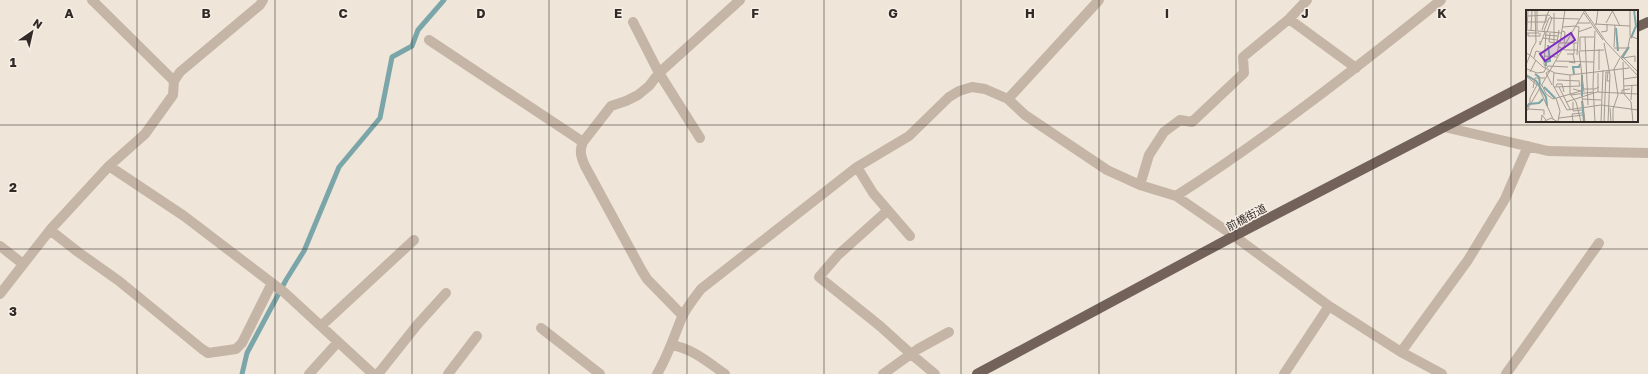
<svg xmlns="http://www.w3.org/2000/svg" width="1648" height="374" font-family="'Golos Text','Noto Sans JP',sans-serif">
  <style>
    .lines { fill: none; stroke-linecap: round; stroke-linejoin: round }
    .stream { stroke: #7ba6a9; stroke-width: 5 }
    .minor { stroke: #c5b5a6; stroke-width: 10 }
    .major { stroke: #736259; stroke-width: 10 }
    .grid { fill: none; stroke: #322a26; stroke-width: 1; stroke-opacity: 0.55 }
    .labels { text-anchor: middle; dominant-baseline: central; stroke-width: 3; stroke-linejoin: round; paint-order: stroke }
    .street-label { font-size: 11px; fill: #322a26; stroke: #f7efe5 }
    .inset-river { fill: none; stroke: #7ba6a9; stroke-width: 2 }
    .inset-road { fill: none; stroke: #a39a91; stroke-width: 1 }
    .view { fill: #7b2cbf; fill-opacity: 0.15; stroke: #7b2cbf; stroke-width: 2 }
    .inset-edge { fill: none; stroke: #322a26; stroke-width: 2 }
    .grid-label { font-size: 13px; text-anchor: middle; font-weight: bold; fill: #322a26; stroke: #f7efe5; stroke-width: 3; stroke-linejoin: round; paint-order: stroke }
  </style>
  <rect width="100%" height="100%" fill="#efe5d9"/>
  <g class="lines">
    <!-- stream -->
    <path class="stream" d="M242,374L247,353L286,280L304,251L339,167L380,118L392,57L412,46L418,30L444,0"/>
    <!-- minor -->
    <path class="minor" d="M92,0L174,81
      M1289,19L1356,68
      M633,22L659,73L700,138
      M429,40L583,142
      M1008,99L1099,0
      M1444,127L1548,151L1648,153
      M109,166L184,216L285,293L373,374
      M857,167L873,193L910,236
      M1140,185L1149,155L1164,132L1180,120L1192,122L1244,73L1243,57L1289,19L1307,0
      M1176,196C1268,137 1355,69 1441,0
      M887,211L838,255L819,277L880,326L911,354L935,374
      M50,230L78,252L119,281L202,349L208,353L236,349L242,343L272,283
      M0,246L23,264
      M0,294L50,230L109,166L145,134L173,95L174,81L180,72L260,5L263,0
      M683,316L647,279L642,271L585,166C581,157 579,151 583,142L611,106L626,101L638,95L649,86L659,73L740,0
      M321,326L414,240
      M541,328L600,374
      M671,345C692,348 709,363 725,374
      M1401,352L1468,260L1505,199L1528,146
      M309,374L338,342
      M378,374L417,325L446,293
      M448,374L477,336
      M657,374C668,356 674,336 682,317C687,307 694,298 701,289L857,167L909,136L949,97L959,91L972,87L985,89L1008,99L1025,115L1107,170L1140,185L1176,196L1234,236L1329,306L1401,352L1442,374
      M883,374L918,349L949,332
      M1284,374L1329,306
      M1506,374L1599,243"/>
    <!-- major -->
    <path class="major" d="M1637,27L1648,22
      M977,374L1234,236L1527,84"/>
  </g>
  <!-- grid -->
  <path class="grid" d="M137,0V374M275,0V374M412,0V374M549,0V374M687,0V374M824,0V374M961,0V374M1099,0V374M1236,0V374M1373,0V374M1511,0V374M0,125H1648M0,249H1648"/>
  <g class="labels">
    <!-- street labels -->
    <g class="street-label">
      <text transform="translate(1246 217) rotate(-28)">前橋街道</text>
    </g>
  </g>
  <!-- overview -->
  <g transform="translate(1526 10)">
    <rect width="112" height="112" fill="#efe5d9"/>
    <path class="inset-river" d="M90,18L92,41M105,28L110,16L108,0M96,48L103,37M20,56V52L24,51L22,35M9,64L13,67L14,75M48,64L47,57H53L54,54M0,65L10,71L20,87L21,96M56,65V86M18,77L29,88M56,91L58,112M0,98L3,94L13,93L17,89"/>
    <path class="inset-road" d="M58,0L80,32L112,66M86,0L94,16M104,0V26L112,29M28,3V32M58,3L77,30M2,6L23,5M1,12H20V5M51,13H64M80,13L87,0M69,14L104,16M70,15L72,0M49,16L53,17L51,45M37,17L49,16M0,20L36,23M1,20L2,0M5,20L6,0M11,20V0M16,20L23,0M18,21L23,8L53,9M36,21L39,22L38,33M69,21L67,76L69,112M21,22L26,8L23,5M52,22L66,17M75,22L81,21V14M0,23H13M2,23V26H14V23M24,23L23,32L31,33L33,20M19,25L32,26M59,27L62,95M17,28L31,30M14,31V35L19,22M34,33L39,0M78,33L84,65L82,112M33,37L39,40H52M88,37L89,15M88,38H102M6,39L10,32L9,0M6,39L4,45L17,57L29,63L44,65L103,58M73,39V60M54,40V27H68M0,43L4,45L0,55M41,44H48V33M18,46L31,47M31,46L33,33H51M95,47L102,37L104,27M97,47L112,62M8,48L10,41L18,43M97,48L109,46V52M30,51L68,52M43,52L49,53L47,44M97,52L98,84L105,92L107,112M20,58L18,54L20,22M21,58L22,56L42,57M1,59L11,63L18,62L20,58M23,61L20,63L26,75M4,62L10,50M82,62L81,71H84M28,63L27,75L41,100L75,95L112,100M72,63V82M44,65V84L50,92L55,112M0,66L11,75M98,69L111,67M31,70L54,71M16,75L20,84L27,89L55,81L47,79M30,76L31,74H36L38,82M98,76L112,75M28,77L54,76L53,72M33,77L44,99M7,78L9,68H19M13,78L27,109M56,79H69L73,77M58,82L53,41L78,40M96,84V80L104,79M45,85L67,82M56,86L59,112M30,88L34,101L32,111M56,89L75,90M105,90L106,75M40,92L71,82L112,84M47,92V101L56,100M4,93V88L11,75M84,98L85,112M2,99L18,100V105M0,102L59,0M33,108L57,105M15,112L16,105L20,110M17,112L25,108L32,112M47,112L46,104L56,103M75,112L77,60M78,112L80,62H83M87,112V99L92,85L88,59L94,48"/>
    <path class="view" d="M45,23L49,30L19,51L14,44Z"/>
    <rect width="112" height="112" class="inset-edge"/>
  </g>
  <g class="grid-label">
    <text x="69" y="18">A</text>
    <text x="206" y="18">B</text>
    <text x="343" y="18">C</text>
    <text x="481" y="18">D</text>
    <text x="618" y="18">E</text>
    <text x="755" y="18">F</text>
    <text x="893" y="18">G</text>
    <text x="1030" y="18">H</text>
    <text x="1167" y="18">I</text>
    <text x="1305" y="18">J</text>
    <text x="1442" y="18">K</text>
    <text x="13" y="67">1</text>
    <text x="13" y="192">2</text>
    <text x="13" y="316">3</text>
  </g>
  <!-- north arrow -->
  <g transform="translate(32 32) rotate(34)" stroke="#f7efe5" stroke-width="3" paint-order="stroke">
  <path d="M0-3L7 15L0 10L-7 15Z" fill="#322a26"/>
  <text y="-6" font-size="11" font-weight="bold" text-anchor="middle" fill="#322a26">N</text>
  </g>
</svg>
